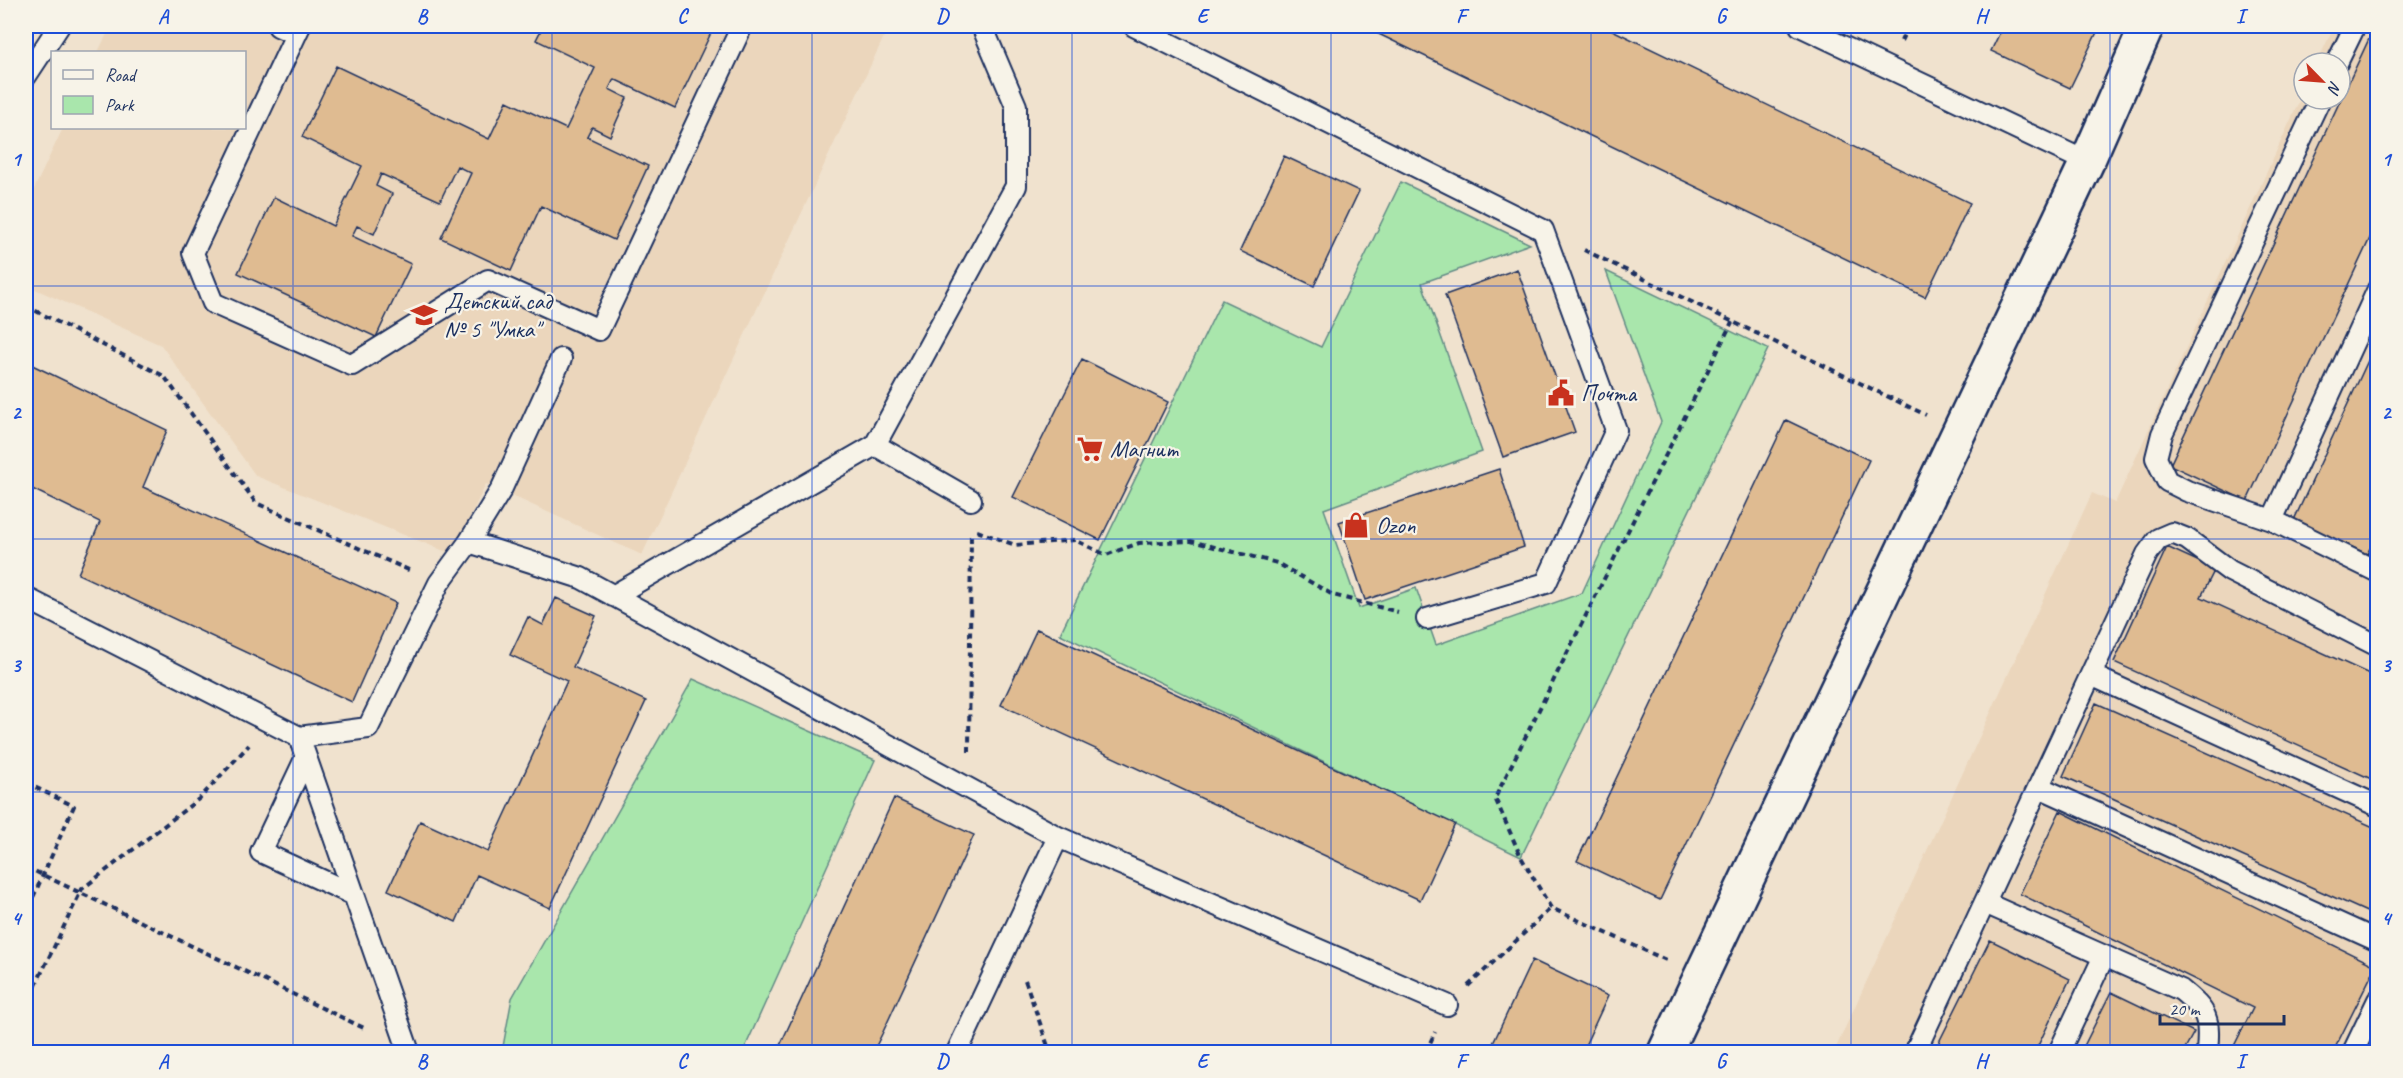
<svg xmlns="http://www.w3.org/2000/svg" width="2403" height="1078" font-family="Caveat,sans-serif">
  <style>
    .built { fill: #ebd6bc }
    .green { fill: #a9e6ac; stroke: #628a85; stroke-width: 1.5 }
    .building { fill: #dfbb91; stroke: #1b2f5e; stroke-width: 1.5 }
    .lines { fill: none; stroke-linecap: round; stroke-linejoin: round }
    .service-casing { stroke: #1b2f5e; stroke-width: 24 }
    .minor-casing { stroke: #1b2f5e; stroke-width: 38 }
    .path { stroke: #1b2f5e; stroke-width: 4; stroke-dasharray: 6 4.5; stroke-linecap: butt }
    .service { stroke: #f7f3e8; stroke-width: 20 }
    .minor { stroke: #f7f3e8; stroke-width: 33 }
    .grid { fill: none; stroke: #1d4ed8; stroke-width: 1.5; stroke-opacity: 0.55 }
    .labels { text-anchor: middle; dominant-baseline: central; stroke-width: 4.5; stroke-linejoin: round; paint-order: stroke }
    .poi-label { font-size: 24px; fill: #1b2f5e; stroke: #f7f3e8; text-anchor: start }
    .neatline { fill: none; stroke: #1d4ed8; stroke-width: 2 }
    .grid-label { font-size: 20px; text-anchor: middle; font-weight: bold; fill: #1d4ed8 }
  </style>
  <rect width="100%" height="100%" fill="#f0e2ce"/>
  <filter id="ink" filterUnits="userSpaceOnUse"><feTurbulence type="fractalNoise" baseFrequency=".0167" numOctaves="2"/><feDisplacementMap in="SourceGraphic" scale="12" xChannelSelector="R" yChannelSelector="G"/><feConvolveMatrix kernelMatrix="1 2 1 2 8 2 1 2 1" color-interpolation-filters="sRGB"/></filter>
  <g filter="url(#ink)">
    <!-- built -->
    <path class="built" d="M111,26H889L642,555L486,484L452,554L256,476L161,345L26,285V206L63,128H244V52H98Z
      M2334,26H2377V1052H1834L2092,493L2115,503L2304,91V99H2340V63H2317Z"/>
    <!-- green -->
    <path class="green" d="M1401,182L1530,244L1422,283L1482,452L1324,509L1359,608L1416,588L1436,645L1582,593L1661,422L1606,271L1768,349L1521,857L1060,634L1222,300L1321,347Z
      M693,679L875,760L743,1052H502L512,998Z"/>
    <!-- building -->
    <path class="building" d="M543,26H695L711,33L675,108L614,79L609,89L627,98L610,136L592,127L587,137L648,166L614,240L541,206L511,271L441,238L471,173L457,166L440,201L381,174L376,186L392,194L374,234L357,226L352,236L411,264L376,337L238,273L274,197L333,226L362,166L302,137L336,66L489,139L507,101L566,129L595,68L536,40Z
      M1362,26H1604L1970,203L1925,297Z
      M2003,26H2100L2070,88L1991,51Z
      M2375,26H2378V221L2247,501L2170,465Z
      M1284,156L1359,191L1314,286L1240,251Z
      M1517,269L1575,432L1503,457L1445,295Z
      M2378,339V532L2367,554L2294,520Z
      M1082,359L1168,402L1100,540L1013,497Z
      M26,362L167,430L143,487L396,603L352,702L78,574L100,522L26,486Z
      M1786,420L1869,460L1660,900L1577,861Z
      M1499,469L1524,547L1365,600L1339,522Z
      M2167,547L2215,569L2201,597L2378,678V782L2114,662Z
      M556,598L596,616L573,667L646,701L550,908L477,875L456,922L388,890L420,821L488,852L567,681L510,655L528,617L543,625Z
      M1037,629L1455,824L1420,900L1001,705Z
      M2096,703L2378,829V917L2063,776Z
      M894,798L974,835L882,1034L873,1052H777Z
      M2060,811L2376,966L2333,1052H2231L2253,1008L2020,894Z
      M1990,940L2070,979L2035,1052H1934Z
      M1532,960L1608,996L1582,1052H1489Z
      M2111,992L2194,1032L2183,1052H2081Z"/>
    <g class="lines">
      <!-- service casing -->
      <g class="service-casing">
        <path id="service" d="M278,26L296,34
          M300,26L193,253L213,303L352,365L488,280L599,330L742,26
          M1134,26L1543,230L1616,430L1546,583L1427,619
          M1800,26L2087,162
          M2337,63L2355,26
          M26,76L59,26
          M2320,99L2162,434L2156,458L2167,481L2187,491L2272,520L2378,572
          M971,500L875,445L1016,186V106L982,26
          M2272,520L2378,289
          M469,542L581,578L1058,837
          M613,596L875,445
          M26,598L299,737L409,1052
          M2091,675L2378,806
          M299,737L368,728L439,583L469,542L501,490L561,359
          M306,757L261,852L354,895
          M2039,787L2378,941
          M1985,903L2181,990C2208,1012 2210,1018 2207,1052
          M957,1052L1058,837L1447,1005
          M1915,1052L2147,554L2158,539L2172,533L2187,539L2230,571L2378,646
          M2059,1052L2104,956
          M2353,1052L2378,1000"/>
      </g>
      <!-- minor casing -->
      <g class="minor-casing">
        <path id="minor" d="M1665,1052L2087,162L2147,26"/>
      </g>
      <!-- path -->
      <path class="path" d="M1901,41L1908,26
        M1584,250L1926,415
        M26,306L164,376L256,503L411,571
        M977,531L1015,545L1075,540L1106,555L1139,543L1191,541L1277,563L1333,595L1398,612
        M969,752L971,532
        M26,783L74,806L26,913
        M26,867L366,1029
        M1666,960L1551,908L1521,857L1495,798L1732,322
        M1025,980L1050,1052
        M1468,986L1551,908
        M26,1005L82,889L200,798L249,745
        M1426,1052L1435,1032"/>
      <!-- service -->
      <use href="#service" class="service"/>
      <!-- minor -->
      <use href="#minor" class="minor"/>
    </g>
  </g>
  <!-- grid -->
  <path class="grid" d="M293,26V1052M552,26V1052M812,26V1052M1072,26V1052M1331,26V1052M1591,26V1052M1851,26V1052M2110,26V1052M26,286H2378M26,539H2378M26,792H2378"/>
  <!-- icons -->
  <defs>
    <g id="school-bare" transform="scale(2.07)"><path d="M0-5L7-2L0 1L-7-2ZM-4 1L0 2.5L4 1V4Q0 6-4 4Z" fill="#c8321e" stroke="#f7f3e8" stroke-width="2.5" paint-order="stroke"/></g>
    <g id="civic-bare" transform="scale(2.07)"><path d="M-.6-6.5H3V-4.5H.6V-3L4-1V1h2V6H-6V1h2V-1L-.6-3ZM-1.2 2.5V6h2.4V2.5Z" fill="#c8321e" stroke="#f7f3e8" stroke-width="2.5" paint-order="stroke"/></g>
    <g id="supermarket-bare" transform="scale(2.07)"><path d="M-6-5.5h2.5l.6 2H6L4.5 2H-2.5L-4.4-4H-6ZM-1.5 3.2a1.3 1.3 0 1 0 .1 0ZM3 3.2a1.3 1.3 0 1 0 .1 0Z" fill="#c8321e" stroke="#f7f3e8" stroke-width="2.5" paint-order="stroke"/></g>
    <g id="shop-bare" transform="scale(2.07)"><path d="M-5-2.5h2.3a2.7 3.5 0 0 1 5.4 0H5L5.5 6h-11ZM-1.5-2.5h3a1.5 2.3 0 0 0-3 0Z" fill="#c8321e" stroke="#f7f3e8" stroke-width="2.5" paint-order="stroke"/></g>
  </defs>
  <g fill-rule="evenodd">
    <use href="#school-bare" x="424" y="315"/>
    <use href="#civic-bare" x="1561" y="393"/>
    <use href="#supermarket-bare" x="1090" y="449"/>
    <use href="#shop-bare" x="1356" y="525"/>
  </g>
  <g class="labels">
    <!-- poi labels -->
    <g class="poi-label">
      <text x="444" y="301">Детский сад<tspan x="444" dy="28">№ 5 "Умка"</tspan></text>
      <text x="1581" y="393">Почта</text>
      <text x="1110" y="449">Магнит</text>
      <text x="1376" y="525">Ozon</text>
    </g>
  </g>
  <!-- margin -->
  <rect width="2403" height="1078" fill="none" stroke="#f7f3e8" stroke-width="66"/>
  <!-- legend -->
  <rect x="51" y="51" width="195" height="78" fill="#f7f3e8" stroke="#9fa5b1" stroke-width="1.5"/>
  <rect x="63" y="70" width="30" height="9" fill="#f7f3e8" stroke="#9fa5b1" stroke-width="1.5"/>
  <text x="105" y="81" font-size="18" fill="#1b2f5e">Road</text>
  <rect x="63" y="96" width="30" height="18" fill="#a9e6ac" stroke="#9fa5b1" stroke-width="1.5"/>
  <text x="105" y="111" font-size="18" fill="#1b2f5e">Park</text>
  <!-- north arrow -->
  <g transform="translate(2322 81) rotate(115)"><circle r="28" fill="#f7f3e8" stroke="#9fa5b1" stroke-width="1.5"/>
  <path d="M0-4.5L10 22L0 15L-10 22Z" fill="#c8321e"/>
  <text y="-9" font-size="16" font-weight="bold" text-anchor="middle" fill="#1b2f5e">N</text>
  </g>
  <!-- scale -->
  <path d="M2160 1015v9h124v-9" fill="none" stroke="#1b2f5e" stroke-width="3"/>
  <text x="2169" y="1015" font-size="18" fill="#1b2f5e" stroke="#f7f3e8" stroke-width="4.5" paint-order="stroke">20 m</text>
  <rect x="33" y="33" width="2337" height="1012" class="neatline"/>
  <g class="grid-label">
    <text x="163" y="23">A</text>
    <text x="422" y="23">B</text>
    <text x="682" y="23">C</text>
    <text x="942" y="23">D</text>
    <text x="1202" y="23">E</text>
    <text x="1461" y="23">F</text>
    <text x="1721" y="23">G</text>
    <text x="1981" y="23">H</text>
    <text x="2240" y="23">I</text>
    <text x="16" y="166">1</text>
    <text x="2386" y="166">1</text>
    <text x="16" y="419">2</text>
    <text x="2386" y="419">2</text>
    <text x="16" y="672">3</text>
    <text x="2386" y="672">3</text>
    <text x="16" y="925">4</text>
    <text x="2386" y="925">4</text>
    <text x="163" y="1068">A</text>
    <text x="422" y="1068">B</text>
    <text x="682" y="1068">C</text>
    <text x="942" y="1068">D</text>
    <text x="1202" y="1068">E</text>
    <text x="1461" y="1068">F</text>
    <text x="1721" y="1068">G</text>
    <text x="1981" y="1068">H</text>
    <text x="2240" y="1068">I</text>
  </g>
</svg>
